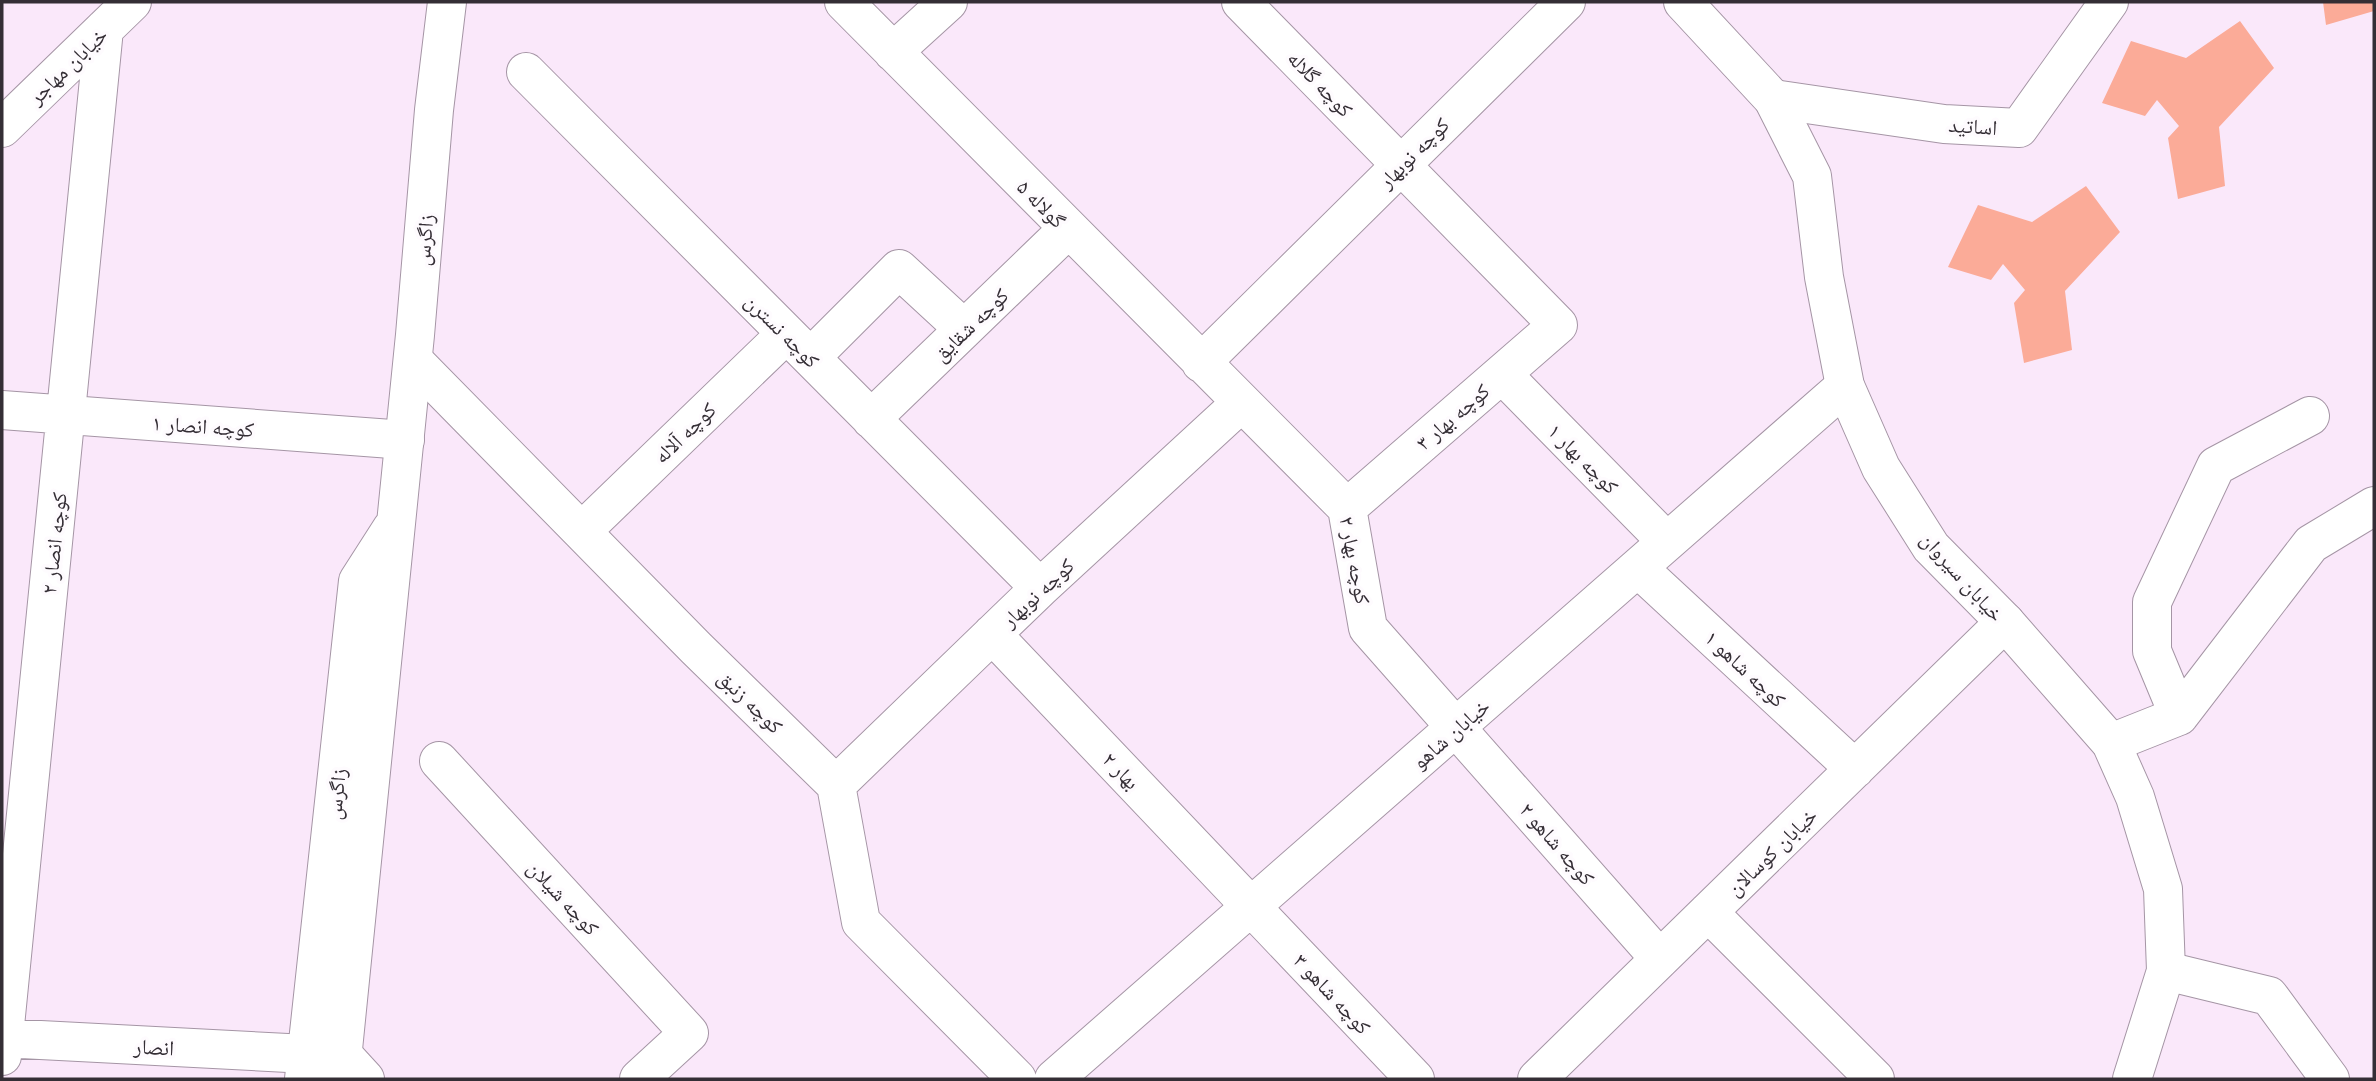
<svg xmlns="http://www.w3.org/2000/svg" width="2376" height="1081" font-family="Lato,'Noto Naskh Arabic',sans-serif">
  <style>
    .building { fill: #fbab98 }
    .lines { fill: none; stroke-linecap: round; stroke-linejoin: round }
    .minor-casing { stroke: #a595a5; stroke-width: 40 }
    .tertiary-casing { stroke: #a595a5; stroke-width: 40 }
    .minor { stroke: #fff; stroke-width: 38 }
    .tertiary { stroke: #fff; stroke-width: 38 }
    .labels { text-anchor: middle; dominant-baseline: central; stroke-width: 7; stroke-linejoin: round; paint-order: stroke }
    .street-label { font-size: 21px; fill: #342e35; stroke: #fefbfe }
  </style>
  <rect width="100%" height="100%" fill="#fae8fa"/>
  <!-- building -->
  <path class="building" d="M2323,2H2373L2374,11L2326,25Z
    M2240,21L2274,68L2219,127L2225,186L2178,199L2168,138L2179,126L2157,100L2145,116L2102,103L2131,41L2186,58Z
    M2086,186L2120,232L2065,291L2072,350L2024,363L2014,303L2025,290L2003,264L1991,280L1948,267L1978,205L2032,222Z"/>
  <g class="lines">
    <!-- minor casing -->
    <g class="minor-casing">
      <path id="minor" d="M844,2L1347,508L1368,628L1660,959
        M1241,2L1558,325L1347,508
        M893,52L948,2
        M526,72L1040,588
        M1773,99L1944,124L2019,128L2109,2
        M2,128L132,2
        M811,357L899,269L964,329
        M413,360L696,648L836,785L861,922L1017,1079
        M1201,363L1566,2
        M1502,374L1667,542
        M2,410L405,440
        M871,419L1068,229
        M582,531L786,334
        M1638,568L1855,769
        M992,634L1415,1079
        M2179,716L2152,651V602L2216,466L2310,416
        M2111,743L2179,716L2311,544L2374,506
        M439,761L689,1033L639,1079
        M836,785L1040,588L1241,403
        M1708,912L1875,1079
        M2166,971L2269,996L2330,1079
        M2,1038L307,1054
        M343,1055L365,1079
        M2,1056L104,29
        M1054,1079L1845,386
        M1537,1079L2005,622"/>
    </g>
    <!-- tertiary casing -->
    <g class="tertiary-casing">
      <path id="tertiary" d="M1683,2L1773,99L1812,176L1824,277L1845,386L1881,468L1931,547L2005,622L2111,743L2135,797L2163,889L2166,971L2132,1079
        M304,1079L358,581L392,528
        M340,1079L415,335L434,110L447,2"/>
    </g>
    <!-- minor -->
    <use href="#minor" class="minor"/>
    <!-- tertiary -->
    <use href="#tertiary" class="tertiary"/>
  </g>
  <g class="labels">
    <!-- street labels -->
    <g class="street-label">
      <text transform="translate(67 65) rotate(-44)">خیابان مهاجر</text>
      <text transform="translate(1321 83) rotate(46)">کوچه گلاله</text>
      <text transform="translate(1973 125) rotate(4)">اساتید</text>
      <text transform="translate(1413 152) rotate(-45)">کوچه نوبهار</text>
      <text transform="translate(1042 203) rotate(45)">گولاله ۵</text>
      <text transform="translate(423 240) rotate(-85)">زاگرس</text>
      <text transform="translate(970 324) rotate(-44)">کوچه شقایق</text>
      <text transform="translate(783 330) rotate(45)">کوچه نسترن</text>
      <text transform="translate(1452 416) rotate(-41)">کوچه بهار ۳</text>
      <text transform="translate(203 425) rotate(4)">کوچه انصار ۱</text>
      <text transform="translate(684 432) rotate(-44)">کوچه آلاله</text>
      <text transform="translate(1584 458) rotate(45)">کوچه بهار ۱</text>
      <text transform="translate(53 543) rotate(-84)">کوچه انصار ۲</text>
      <text transform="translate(1356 560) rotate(79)">کوچه بهار ۲</text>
      <text transform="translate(1963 576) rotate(48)">خیابان سیروان</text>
      <text transform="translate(1037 592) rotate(-43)">کوچه نوبهار</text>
      <text transform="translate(1746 668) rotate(43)">کوچه شاهو ۱</text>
      <text transform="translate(751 701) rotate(44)">کوچه زنبق</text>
      <text transform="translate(1450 733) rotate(-41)">خیابان شاهو</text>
      <text transform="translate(1122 770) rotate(46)">بهار ۲</text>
      <text transform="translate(335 794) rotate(-84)">زاگرس</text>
      <text transform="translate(1558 843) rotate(49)">کوچه شاهو ۲</text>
      <text transform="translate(1771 851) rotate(-44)">خیابان کوسالان</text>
      <text transform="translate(564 897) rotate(47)">کوچه شیلان</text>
      <text transform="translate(1333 993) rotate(47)">کوچه شاهو ۳</text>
      <text transform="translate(154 1046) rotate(3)">انصار</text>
    </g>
  </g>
  <!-- border -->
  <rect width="2376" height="1081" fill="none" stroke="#342e35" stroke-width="7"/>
</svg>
